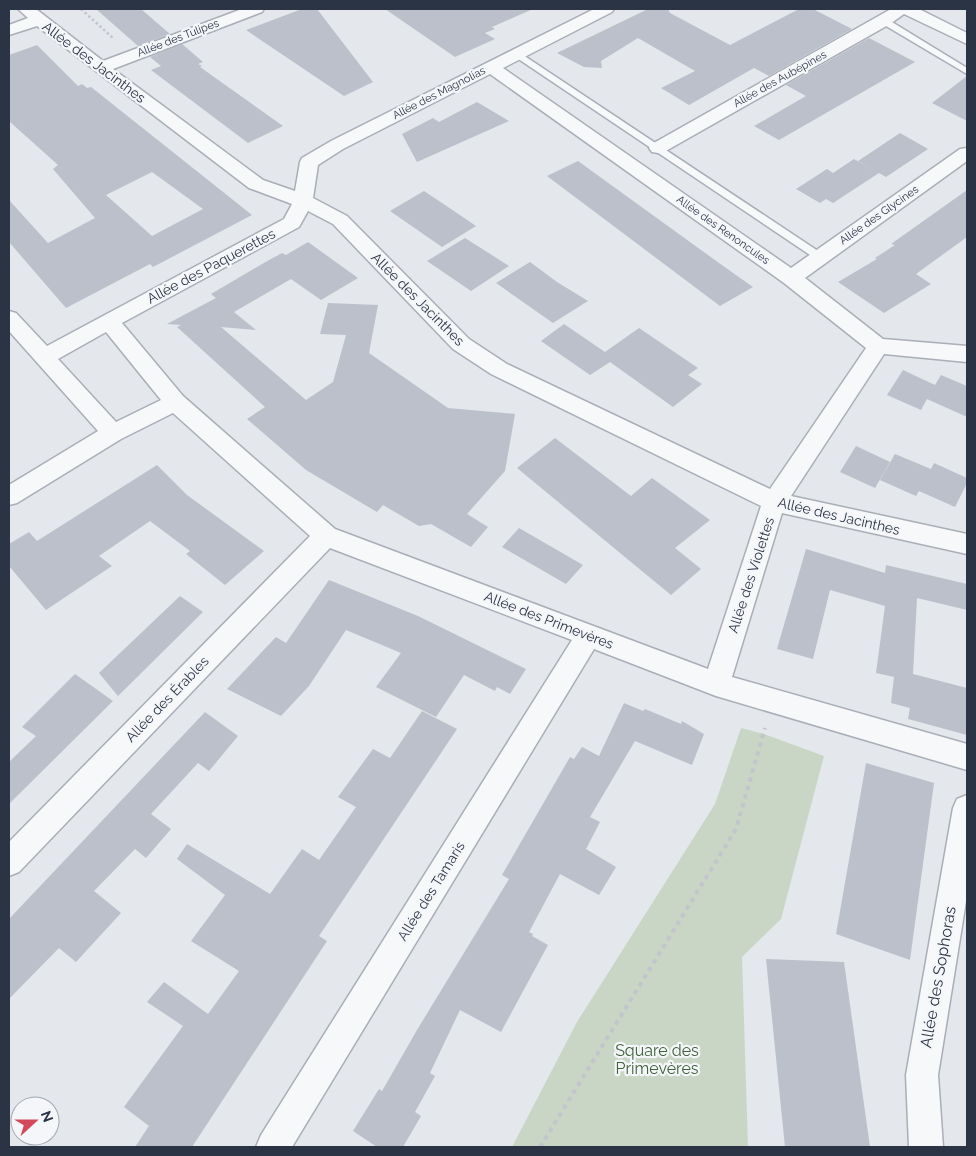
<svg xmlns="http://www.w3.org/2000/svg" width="976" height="1156" font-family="Raleway,sans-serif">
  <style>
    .green { fill: #c9d6c5 }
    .building { fill: #bbc0ca; fill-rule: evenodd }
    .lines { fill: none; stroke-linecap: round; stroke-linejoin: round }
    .service-casing { stroke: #a9aeb7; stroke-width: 3 }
    .minor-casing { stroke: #a9aeb7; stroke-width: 3 }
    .path-far1 { stroke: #c2c5cb; stroke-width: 2.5; stroke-dasharray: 2.5 2.5; stroke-linecap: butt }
    .path { stroke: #c2c5cb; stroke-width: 4; stroke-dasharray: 4.5 4.5; stroke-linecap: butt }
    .service { fill: #f7f8fa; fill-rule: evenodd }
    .minor { fill: #f7f8fa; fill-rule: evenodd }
    .labels { text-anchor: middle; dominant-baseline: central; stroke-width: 4.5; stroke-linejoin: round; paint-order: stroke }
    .far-street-label { font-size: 11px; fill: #2b3445; stroke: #f4f6f9 }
    .street-label { font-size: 14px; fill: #2b3445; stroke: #f4f6f9 }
    .near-street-label { font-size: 16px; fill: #2b3445; stroke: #f4f6f9 }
    .near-park-label { font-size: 16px; fill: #3f6138; stroke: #f4f6f9 }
  </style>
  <rect width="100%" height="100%" fill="#e4e7ec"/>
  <!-- green -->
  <path class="green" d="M741,728L764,734L824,756L781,919L742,957L748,1147H512L577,1022L715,804Z"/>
  <!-- building -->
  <path class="building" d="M96,9H141L170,34L138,46Z
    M302,9H317L373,82L344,96L246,30Z
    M385,9H533L492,27L495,29L485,33L495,39L455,57Z
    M648,9H668L670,13L730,45L799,9H813L852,29L769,76L754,68L689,105L661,88L695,71L638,38L601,61L602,68L584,67L557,53Z
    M869,38L915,62L779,140L754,126L806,96L786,85Z
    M182,44L203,62L198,64L202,66L200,67L283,126L248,143L151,70L161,66L150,57Z
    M37,45L78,86L82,84L87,88L91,87L252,215L153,267L150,264L66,308L9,242V200L48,243L95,218L53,169L58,165L9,121V55ZM152,172L203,209L152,236L106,195Z
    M967,76V121L932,103Z
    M477,102L509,121L417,162L402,134L433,118L439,122Z
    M900,133L928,149L886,177L879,173L833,203L826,199L820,203L796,189L827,169L833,173L854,159L875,171L858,161Z
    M578,161L719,263L753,287L720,306L547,176Z
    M967,190V237L916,274L931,284L884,313L838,282L877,259L875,258L895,245L891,244Z
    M424,191L445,205L476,226L442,247L390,211Z
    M465,238L509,266L471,291L427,261Z
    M308,242L358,278L321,300L291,279L234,312L256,330L221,327L306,400L333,382L346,335L320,334L328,303L378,305L369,353L448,408L515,414L505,471L467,514L488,527L471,547L431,524L419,526L383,505L377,512L306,470L247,419L265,407L177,327L181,325L167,324L216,298L211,294L269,260L282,253L286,255Z
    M530,262L557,282L588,301L553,323L496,283Z
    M564,324L605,352L639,328L698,368L688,375L702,384L673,407L610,362L590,375L541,341Z
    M903,370L935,385L941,375L967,386V417L927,399L921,410L887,395Z
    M555,438L631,496L652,478L710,520L675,548L701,569L671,595L517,468Z
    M856,446L890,462L875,488L840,472Z
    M895,454L931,469L934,463L967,478V483L955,507L919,491L916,496L880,480Z
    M157,465L187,495L264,551L225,585L186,554L190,551L150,521L99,556L112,566L46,610L9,566V544L29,532L37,541Z
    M519,528L583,565L566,584L502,547Z
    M806,549L885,573L886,565L967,584V610L917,598L913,674L967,688V735L908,719L910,708L891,703L894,677L876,673L885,606L830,590L813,659L777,649Z
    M329,580L418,616L526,669L510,694L497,687L495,691L464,675L436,717L376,687L401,653L346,630L309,686L281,716L227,689L276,637L286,643Z
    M180,596L203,612L118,696L99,673Z
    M75,674L113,701L9,804V762L36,736L22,727Z
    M624,703L643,711L645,709L681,724L682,721L704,734L692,765L635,741L590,817L600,822L586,849L616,867L599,895L560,874L529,932L533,934L532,936L548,945L501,1032L460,1010L430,1073L435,1076L415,1112L421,1116L403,1147H377L353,1131L379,1089L382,1091L417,1030L509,879L502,875L570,757L574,759L582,747L599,756Z
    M422,711L457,729L319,936L327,941L192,1147H135L149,1126L124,1107L183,1026L147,1002L164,982L208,1014L239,971L191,941L225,895L177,859L187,844L270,894L302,849L319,860L356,807L338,797L373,749L390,758Z
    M205,712L238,736L209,771L198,763L151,814L171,829L146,858L135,849L94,891L121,913L76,962L59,948L9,999V919Z
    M866,763L934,783L910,960L836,934Z
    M766,959L844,962L870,1147H785Z"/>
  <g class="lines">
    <!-- service casing -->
    <g class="service-casing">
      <path id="service" d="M881,19H887L967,68V74L881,23Z
        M517,51L824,255V259H816L514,56V52Z"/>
    </g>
    <!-- minor casing -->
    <g class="minor-casing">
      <path id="minor" d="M18,9H36L103,61L242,9H264L262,12L113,69L263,180L295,191L300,162L302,158L331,141L594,9H614L612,12L503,68L791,268L960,149L967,148V161L805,278L883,339L967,346V362L884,354L791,496L967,534V554L782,513L732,677L967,744V770L716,696L594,649L292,1147H256L261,1135L572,640L330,548L19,872L9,876V842L310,536L173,413L121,439L17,503L9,505V485L98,431L9,331V311L16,313L47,346L284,219L292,204L249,188L37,26L9,35V25L28,18ZM490,74L784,283L866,348L770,489L507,364L469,339L347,216L313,198L318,165L343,149ZM308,211L333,224L453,349L491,374L761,506L708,669L335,529L183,396L122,323L299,227ZM106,332L161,400L116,422L58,359Z
        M891,9H919L967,33V44L904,14L890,24L664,152L658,153L652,152L649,148L652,144Z
        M967,795V895L938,1075L943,1147H909L906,1075L953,808L957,799Z"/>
    </g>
    <!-- path-far1 -->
    <path class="path-far1" d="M81,9L114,39"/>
    <!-- path -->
    <path class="path" d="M540,1147L736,829L765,728"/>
    <!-- service -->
    <use href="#service" class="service"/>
    <!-- minor -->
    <use href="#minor" class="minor"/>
  </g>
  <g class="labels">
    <!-- far-street labels -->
    <g class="far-street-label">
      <text transform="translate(178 38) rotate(-21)">Allée des Tulipes</text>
      <text transform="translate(780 79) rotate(-29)">Allée des Aubépines</text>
      <text transform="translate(439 93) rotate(-27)">Allée des Magnolias</text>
      <text transform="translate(879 215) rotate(-35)">Allée des Glycines</text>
      <text transform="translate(723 230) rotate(35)">Allée des Renoncules</text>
    </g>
    <!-- street labels -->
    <g class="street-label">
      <text transform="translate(94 62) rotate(37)">Allée des Jacinthes</text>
      <text transform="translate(211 266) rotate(-28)">Allée des Paquerettes</text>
      <text transform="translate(418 299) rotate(45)">Allée des Jacinthes</text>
      <text transform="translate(839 516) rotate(13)">Allée des Jacinthes</text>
      <text transform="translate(751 575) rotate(-72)">Allée des Violettes</text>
      <text transform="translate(549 620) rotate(21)">Allée des Primevères</text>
      <text transform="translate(167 699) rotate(-46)">Allée des Érables</text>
      <text transform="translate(431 891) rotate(-58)">Allée des Tamaris</text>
    </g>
    <!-- near-street labels -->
    <g class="near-street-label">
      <text transform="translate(938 977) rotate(-80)">Allée des Sophoras</text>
    </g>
    <!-- near-park labels -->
    <g class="near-park-label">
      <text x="657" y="1050">Square des<tspan x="657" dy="18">Primevères</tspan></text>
    </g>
  </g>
  <!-- border -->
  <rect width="976" height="1156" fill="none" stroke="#2b3445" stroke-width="20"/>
  <!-- north arrow -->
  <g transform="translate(35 1121) rotate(69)"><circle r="24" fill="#f4f6f9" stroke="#a4a8b1"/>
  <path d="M0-4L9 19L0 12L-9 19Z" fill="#d1495b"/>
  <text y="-8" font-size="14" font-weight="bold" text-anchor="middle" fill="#2b3445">N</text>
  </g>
</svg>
